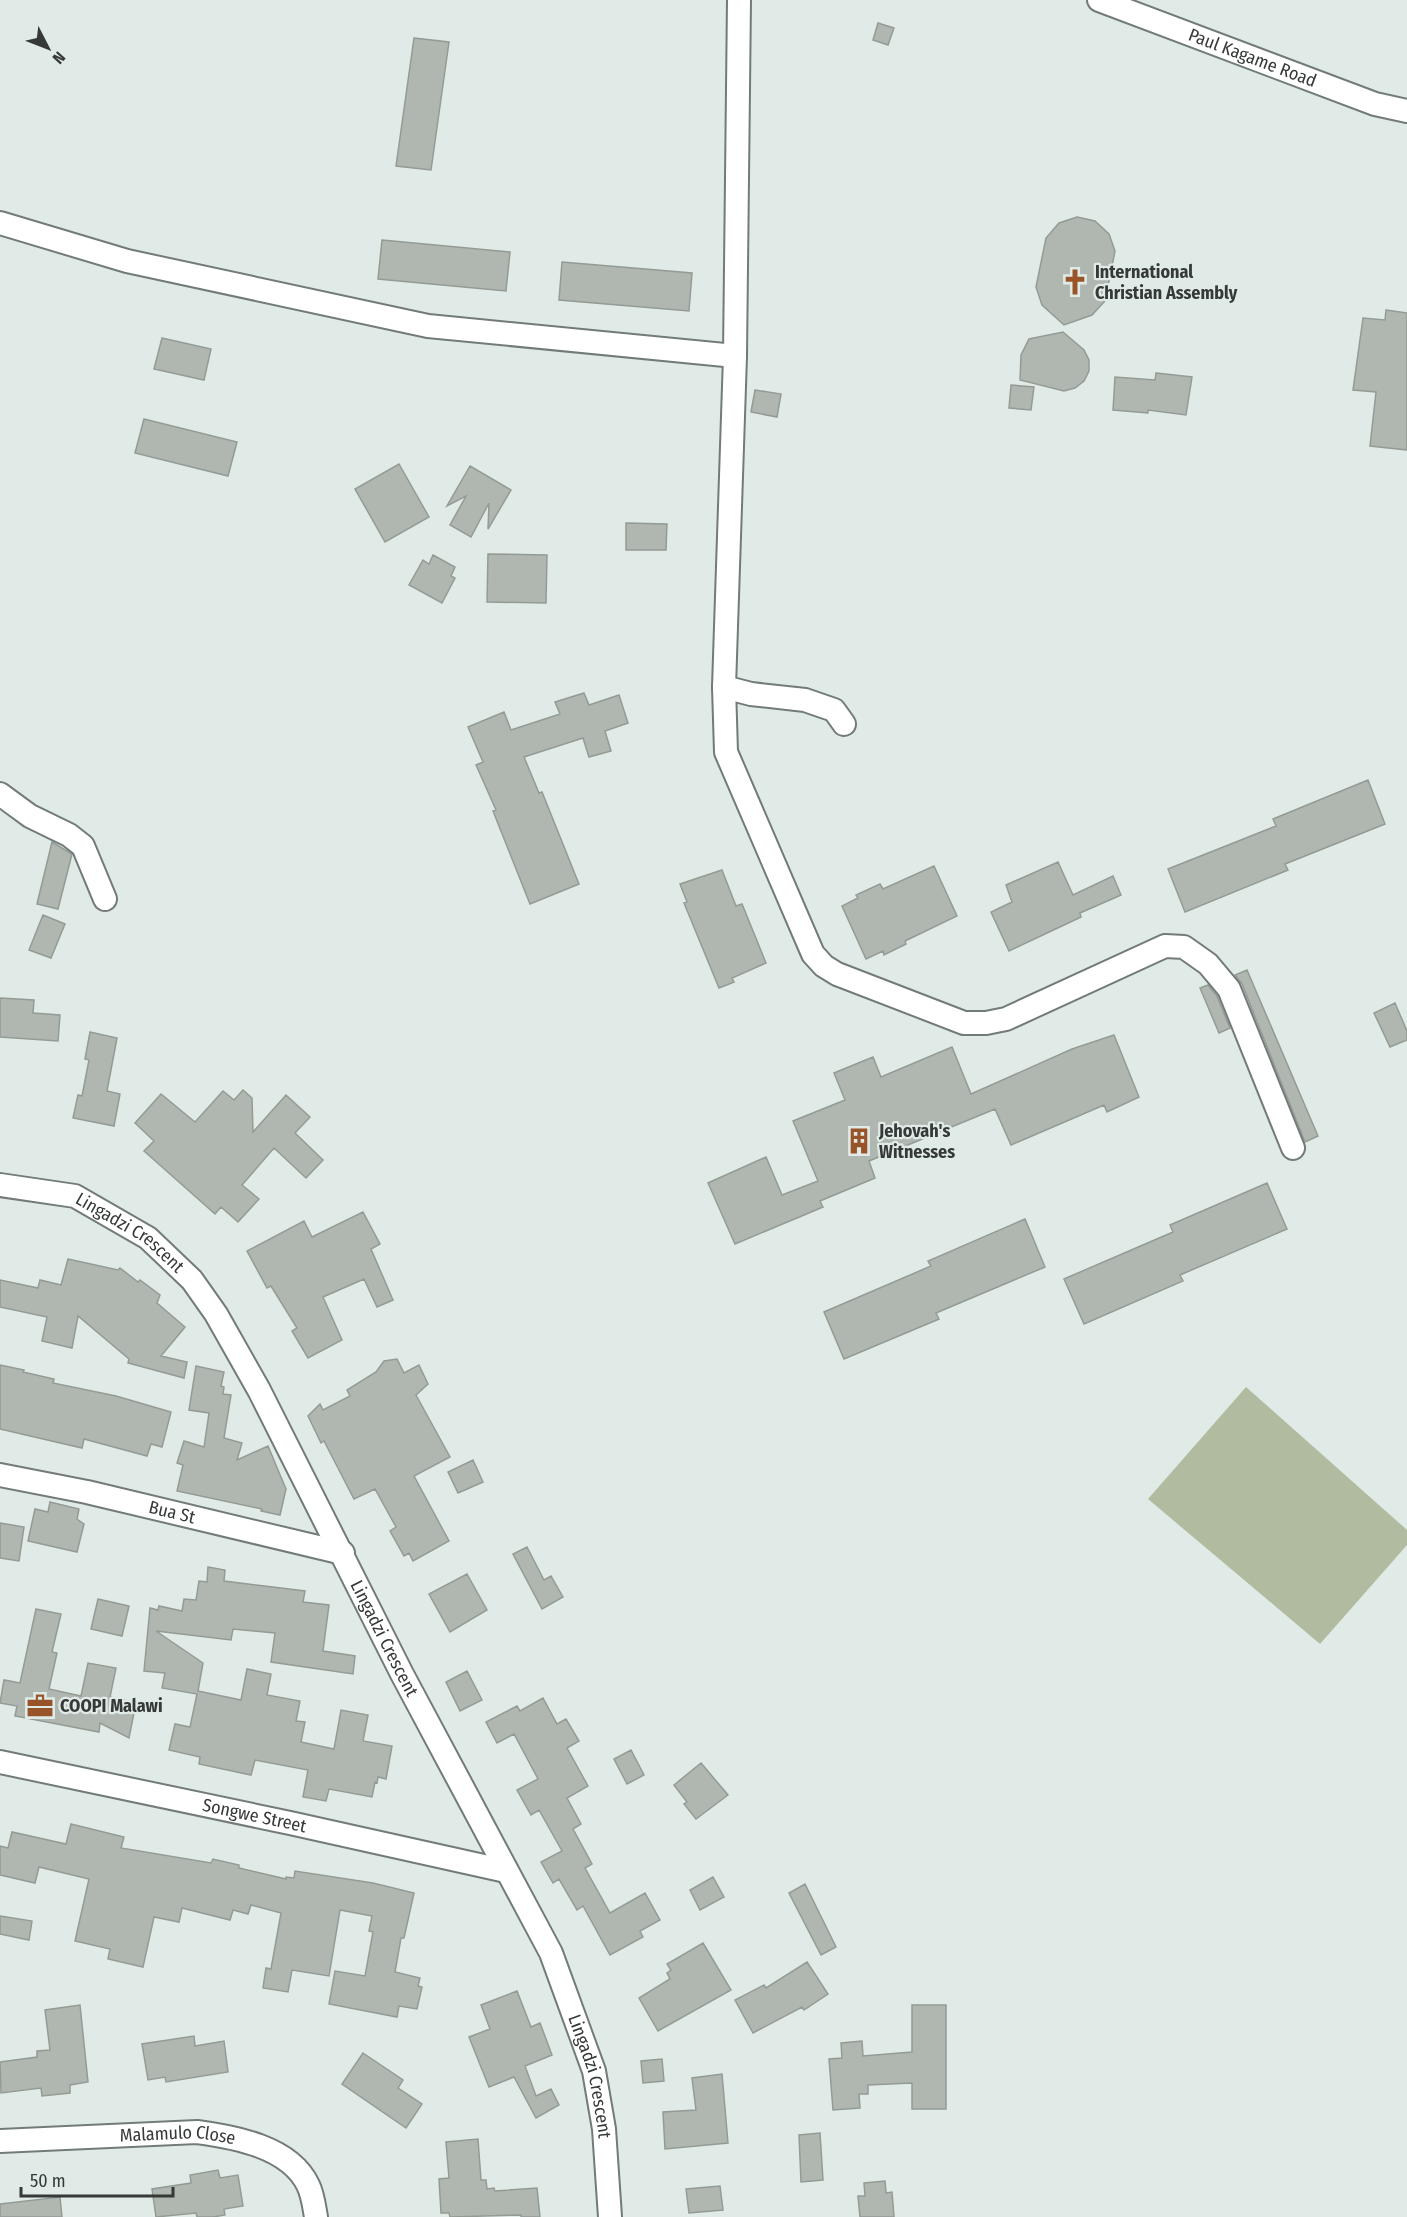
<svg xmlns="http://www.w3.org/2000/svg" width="1407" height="2217" font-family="'Fira Sans Condensed',sans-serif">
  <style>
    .green { fill: #b0bba0 }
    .building { fill: #b0b7b1; stroke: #949b95; stroke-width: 1.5 }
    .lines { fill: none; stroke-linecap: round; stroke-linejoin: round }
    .minor-casing { stroke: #727b79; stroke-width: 26 }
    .minor { stroke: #fff; stroke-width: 22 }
    .labels { text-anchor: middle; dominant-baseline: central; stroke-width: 4.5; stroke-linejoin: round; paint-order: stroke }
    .street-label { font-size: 18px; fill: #353937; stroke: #e0ebe7 }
    .poi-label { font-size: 18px; font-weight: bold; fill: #353937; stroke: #e0ebe7; text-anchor: start }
  </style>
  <rect width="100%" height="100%" fill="#e0ebe7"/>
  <!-- green -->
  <path class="green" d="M1246,1387L1407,1530V1545L1320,1644L1148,1499Z"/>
  <!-- building -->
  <path class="building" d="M878,23L894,28L888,45L873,40Z
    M414,38L449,42L431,170L396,166Z
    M1077,217L1095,221L1109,234L1115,251L1105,301L1092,315L1064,325L1042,305L1036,287L1046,238L1059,223Z
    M382,240L510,252L506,291L378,279Z
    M562,262L692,273L689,311L559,300Z
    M1386,310L1407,313V450L1370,446L1376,392L1353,390L1363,318L1385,320Z
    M1063,332L1084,350L1089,360V371L1084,381L1075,388L1064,391L1020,380L1021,355L1029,339Z
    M162,338L211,349L204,380L154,369Z
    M1156,373L1192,377L1186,415L1148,410V413L1113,410L1115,377L1155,380Z
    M1011,385L1034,387L1031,410L1009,408Z
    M755,390L781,394L777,417L751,412Z
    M144,419L237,442L228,476L135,453Z
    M399,464L429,517L385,542L355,489Z
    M470,466L511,490L488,529L489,503L471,537L450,525L466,496L447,506Z
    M626,523L667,524L666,550H626Z
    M488,554L547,555L546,603L487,602Z
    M433,555L455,567L451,576L455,578L442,603L409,585L423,560L429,564Z
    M584,693L589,705L619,695L628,723L605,731L611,751L589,757L583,738L524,757L539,793L542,792L579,884L530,904L493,811L496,810L476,765L483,762L468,727L504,712L511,730L560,714L555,702Z
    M1368,780L1385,824L1285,864L1288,870L1185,912L1168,869L1276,826L1273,819Z
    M52,842L72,854L58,909L37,904Z
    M1058,862L1073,895L1113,876L1121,895L1080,913L1081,917L1009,951L991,912L1012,902L1006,885Z
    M934,866L957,916L905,941L906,944L884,955L883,951L866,959L842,906L858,898L856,895L880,884L883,889Z
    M722,870L736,906L742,904L766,963L732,978L734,982L719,988L684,903L687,902L680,884Z
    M43,915L65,924L51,958L29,950Z
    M1247,970L1318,1136L1305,1142L1242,984L1235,975Z
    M1208,985L1217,996L1230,1028L1219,1033L1200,988Z
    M0,998L34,1000L33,1013L60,1015L58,1041L0,1037Z
    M1395,1003L1407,1031V1040L1390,1047L1374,1013Z
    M90,1032L117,1038L107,1091L120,1094L114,1126L73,1118L78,1095L82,1096L89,1060L85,1059Z
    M1114,1035L1139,1097L1107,1112L1104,1105L1011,1145L995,1109L869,1161L875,1178L820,1201L823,1207L735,1244L708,1183L766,1157L782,1195L818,1181L793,1121L845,1100L834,1073L873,1057L881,1077L952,1047L971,1094L1072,1049Z
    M243,1090L252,1098L253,1132L286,1095L310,1117L295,1133L323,1160L306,1178L274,1148L242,1185L259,1199L238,1222L221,1207L215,1214L144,1151L154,1141L135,1123L161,1094L195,1122L223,1091L234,1100Z
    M1267,1183L1287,1229L1180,1275L1183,1281L1084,1324L1064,1279L1173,1232L1170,1225Z
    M363,1212L380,1244L371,1249L393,1300L377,1307L364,1279L323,1297L342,1340L308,1358L292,1331L297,1328L271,1286L267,1288L247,1251L304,1221L312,1237Z
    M1025,1219L1045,1267L936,1313L939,1319L844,1359L824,1312L931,1266L928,1261Z
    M68,1259L118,1270L120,1268L138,1282L140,1280L160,1295L157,1303L185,1327L161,1356L187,1362L184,1378L128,1363L129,1359L78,1316L72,1348L42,1341L47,1317L0,1307V1280L38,1288L40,1280L61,1285Z
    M397,1359L404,1373L419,1365L428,1384L416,1395L450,1457L414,1476L449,1541L413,1561L409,1553L404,1556L390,1531L396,1527L375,1489L354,1499L324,1441L321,1443L308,1416L320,1404L323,1410L350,1396L347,1390L376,1372L384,1361Z
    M0,1365L24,1370L23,1372L54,1379L53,1383L116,1396L171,1412L162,1447L151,1444L147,1456L84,1439L82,1448L0,1429Z
    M196,1366L224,1372L221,1386L224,1387L223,1394L231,1395L224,1438L242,1443L237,1460L268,1446L286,1489L280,1515L261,1511L262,1509L177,1491L183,1465L177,1463L184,1441L204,1447L209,1413L189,1410Z
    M473,1460L483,1482L458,1493L448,1472Z
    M50,1502L79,1509L77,1519L84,1524L77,1552L28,1541L35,1509L48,1512Z
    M0,1523L24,1527L19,1561L0,1558Z
    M527,1547L544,1580L551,1576L563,1597L542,1609L513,1554Z
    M208,1567L225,1570L224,1581L305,1591L303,1602L329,1605L323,1651L355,1656L353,1674L271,1662L275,1633L233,1629L231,1640L156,1631L203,1663L198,1691L241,1700L247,1669L271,1674L267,1695L300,1701L296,1721L305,1722L301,1742L334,1749L341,1710L368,1715L363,1741L392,1746L386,1779L378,1777L377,1783L375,1782L372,1797L329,1789L326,1801L303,1797L308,1770L255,1760L251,1775L199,1764L200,1757L169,1750L175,1724L190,1727L197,1694L162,1688L165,1673L144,1671L150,1608L158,1610L159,1606L182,1611L184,1599L196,1600L199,1581L207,1582Z
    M467,1574L487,1610L450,1632L429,1594Z
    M98,1599L129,1606L122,1636L91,1629Z
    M36,1609L61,1614L52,1652L57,1653L49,1689L81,1696L88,1663L116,1668L110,1697L136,1703L129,1738L100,1723L99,1732L15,1716L17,1706L0,1703L4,1680L20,1683Z
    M467,1671L482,1700L460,1711L446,1682Z
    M543,1698L557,1724L566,1719L579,1741L567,1748L588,1786L567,1798L581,1824L573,1829L592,1864L585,1868L610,1913L645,1893L660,1920L640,1931L643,1937L610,1955L583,1906L577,1910L559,1879L553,1883L541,1862L562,1851L539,1810L531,1815L517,1790L538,1779L514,1734L497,1743L486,1722L517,1706L520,1711Z
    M631,1750L644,1775L627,1784L614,1759Z
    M701,1763L728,1795L696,1819L684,1804L687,1802L674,1785Z
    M71,1824L124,1837L121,1848L211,1863L213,1859L239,1865V1868L286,1879V1877L294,1878L295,1871L373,1883L414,1893L404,1938H401L395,1972L420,1978L418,1986L422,1987L417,2009L399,2006L397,2017L329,2004L335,1971L365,1976L373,1932L369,1931L372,1916L340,1910L329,1976L292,1970L288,1992L263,1988L266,1968L271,1969L281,1913L251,1905L248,1914L233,1910L230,1920L182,1908L179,1922L154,1917L143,1967L108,1959L110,1949L75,1941L89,1879L39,1867L35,1883L0,1875V1846L8,1848L12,1832L66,1844Z
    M713,1877L724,1897L700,1910L690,1890Z
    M805,1884L836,1947L821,1955L789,1893Z
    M0,1916L32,1921L29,1940L0,1934Z
    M703,1943L731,1990L658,2031L639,1998L670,1979L667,1973L671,1970L667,1964Z
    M807,1962L828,1994L804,2010L802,2007L753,2033L735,2000L764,1985L766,1988Z
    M517,1991L531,2027L540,2023L552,2055L525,2066L536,2096L551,2089L559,2105L536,2118L514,2077L489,2087L469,2037L490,2029L481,2005Z
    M80,2005L88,2082L70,2085V2093L42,2096L41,2088L1,2093L0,2062L37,2057V2051L50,2050L45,2010Z
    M912,2005H946V2109H912V2083L868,2085V2094H859L860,2108L833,2110L829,2059L842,2058L841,2043L862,2041L863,2056L912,2052Z
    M194,2036L195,2046L224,2041L228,2072L166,2082L165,2077L148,2080L142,2044Z
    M363,2053L403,2080L398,2088L422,2104L406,2128L342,2084Z
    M662,2059L664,2081L643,2083L641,2061Z
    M722,2074L728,2143L665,2149L663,2112L696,2110L692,2078Z
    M820,2133L823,2180L801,2182L799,2135Z
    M478,2139L481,2180H486L487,2189L494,2188L495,2191L537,2188L540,2217H521V2215L450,2217L449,2213H441L439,2179L449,2178L446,2142Z
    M218,2170L220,2178L238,2175L243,2206L224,2209L225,2215L213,2217H197L196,2213L156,2217L152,2189L191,2183L190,2175Z
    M885,2181L886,2193L892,2192L894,2217H860L858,2196H865L864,2183Z
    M720,2186L723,2210L689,2213L686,2189Z
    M60,2197L62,2217H0V2204Z"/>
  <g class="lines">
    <!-- minor casing -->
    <g class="minor-casing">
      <g id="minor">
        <path d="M739,0L735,356L724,687L726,752L813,954L824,966L837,974L964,1023H986L1006,1019L1165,946L1184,947L1208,964L1229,989L1293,1148"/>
        <path id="s1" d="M1099,0L1375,104L1407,111"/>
        <path d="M0,223L127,261L428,326L735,356"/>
        <path d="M724,687L751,694L805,700L834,710L844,724"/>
        <path d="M0,794L30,816L69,835L83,846L105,899"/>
        <path id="s2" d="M0,1185L75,1196L148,1238L192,1280L216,1314L259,1390L402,1674L551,1953L594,2071L604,2129L610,2217"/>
        <path id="s3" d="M0,1475L87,1492L343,1553"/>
        <path id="s4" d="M0,1762L290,1823L506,1871"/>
        <path id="s5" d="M0,2141L197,2132C235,2137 290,2147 308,2185C313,2195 314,2206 316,2217"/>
      </g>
    </g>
    <!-- minor -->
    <use href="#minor" class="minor"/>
  </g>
  <!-- icons -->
  <defs>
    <g id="church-bare" transform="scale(2.07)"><path d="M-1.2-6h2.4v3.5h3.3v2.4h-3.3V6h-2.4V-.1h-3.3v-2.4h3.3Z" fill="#985428" stroke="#e0ebe7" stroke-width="2.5" paint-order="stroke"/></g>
    <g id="building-bare" transform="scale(2.07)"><path d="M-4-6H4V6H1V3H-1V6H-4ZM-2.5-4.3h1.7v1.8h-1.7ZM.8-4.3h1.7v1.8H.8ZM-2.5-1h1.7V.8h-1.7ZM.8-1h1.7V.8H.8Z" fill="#985428" stroke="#e0ebe7" stroke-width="2.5" paint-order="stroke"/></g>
    <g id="office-bare" transform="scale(2.07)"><path d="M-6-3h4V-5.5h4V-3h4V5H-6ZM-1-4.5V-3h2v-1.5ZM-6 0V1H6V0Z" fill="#985428" stroke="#e0ebe7" stroke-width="2.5" paint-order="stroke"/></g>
  </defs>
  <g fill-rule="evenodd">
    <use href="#church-bare" x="1075" y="282"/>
    <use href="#building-bare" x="859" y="1141"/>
    <use href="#office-bare" x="40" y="1706"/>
  </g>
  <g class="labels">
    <!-- street labels -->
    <g class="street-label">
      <text stroke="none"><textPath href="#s1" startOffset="164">Paul Kagame Road</textPath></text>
      <text stroke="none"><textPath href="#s2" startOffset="142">Lingadzi Crescent</textPath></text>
      <text stroke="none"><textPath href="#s3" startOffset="176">Bua St</textPath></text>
      <text stroke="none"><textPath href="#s2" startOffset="628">Lingadzi Crescent</textPath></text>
      <text stroke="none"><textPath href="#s4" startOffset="260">Songwe Street</textPath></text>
      <text stroke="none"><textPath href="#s2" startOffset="1114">Lingadzi Crescent</textPath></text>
      <text stroke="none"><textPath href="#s5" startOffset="178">Malamulo Close</textPath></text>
    </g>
    <!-- poi labels -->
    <g class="poi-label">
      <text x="1095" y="272">International<tspan x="1095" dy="21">Christian Assembly</tspan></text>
      <text x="879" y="1131">Jehovah's<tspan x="879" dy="21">Witnesses</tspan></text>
      <text x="60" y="1706">COOPI Malawi</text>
    </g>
  </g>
  <!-- north arrow -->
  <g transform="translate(48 48) rotate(132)" stroke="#e0ebe7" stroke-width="4.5" paint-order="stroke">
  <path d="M0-4.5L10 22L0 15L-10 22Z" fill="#353937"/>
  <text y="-9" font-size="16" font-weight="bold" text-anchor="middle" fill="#353937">N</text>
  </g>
  <!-- scale -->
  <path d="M21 2187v9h152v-9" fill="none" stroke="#353937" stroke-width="3"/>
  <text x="30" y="2187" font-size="18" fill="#353937" stroke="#e0ebe7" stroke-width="4.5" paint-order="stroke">50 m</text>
</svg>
